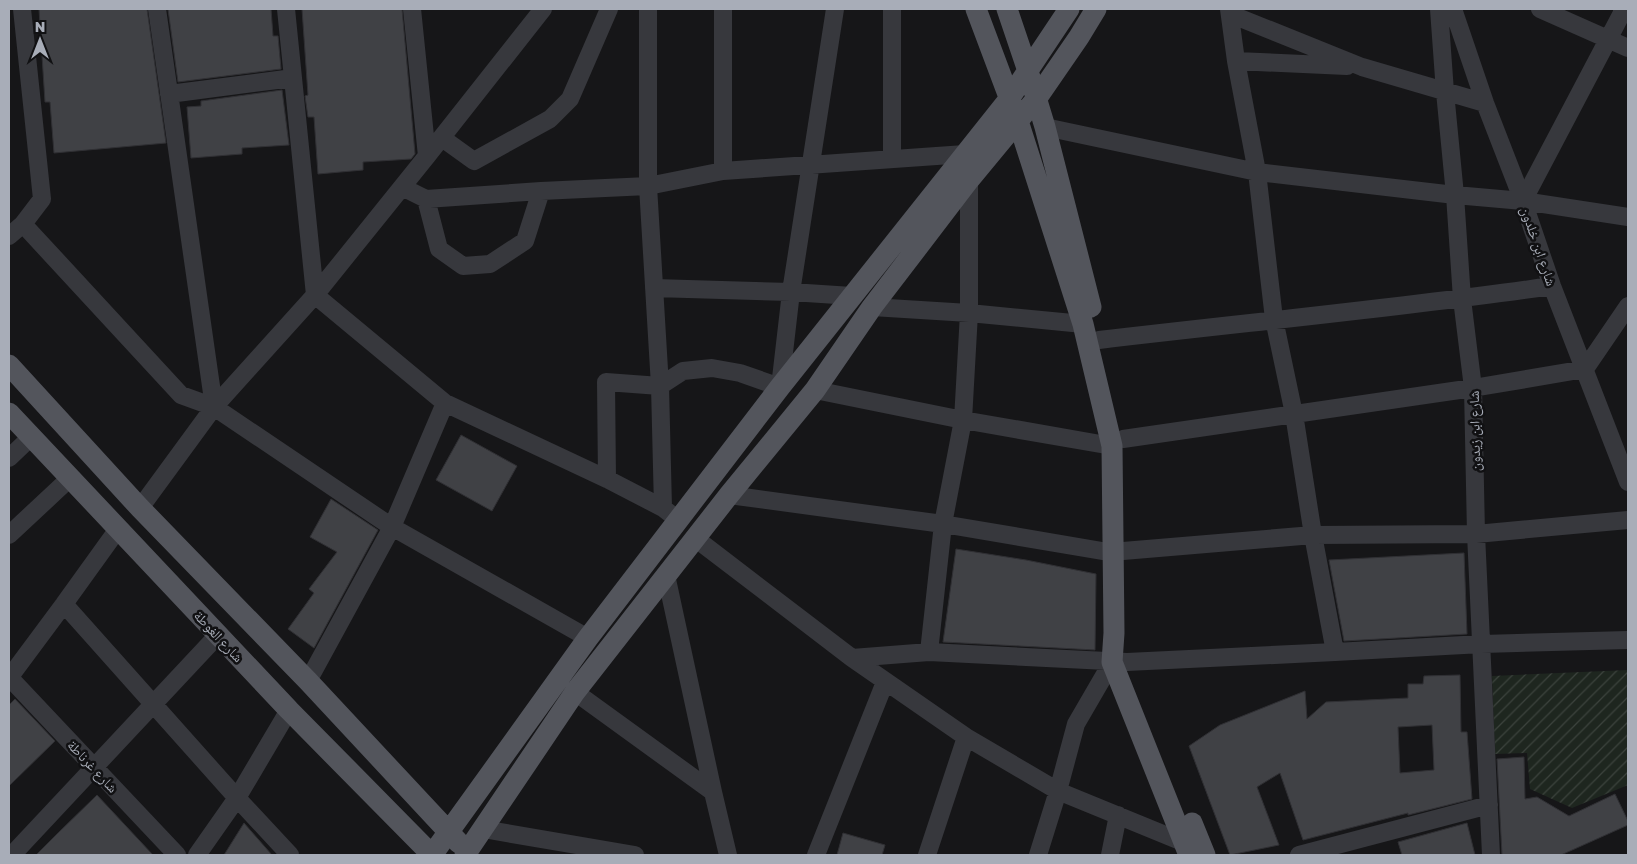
<svg xmlns="http://www.w3.org/2000/svg" width="1637" height="864" font-family="'Golos Text','Noto Naskh Arabic',sans-serif">
  <style>
    .garden { fill: url(#garden-furrows) }
    .building { fill: #404145; stroke: #303034; fill-rule: evenodd }
    .lines { fill: none; stroke-linecap: round; stroke-linejoin: round }
    .minor { stroke: #37383d; stroke-width: 18 }
    .major { stroke: #53555c; stroke-width: 21 }
    .labels { text-anchor: middle; dominant-baseline: central; stroke-width: 5; stroke-linejoin: round; paint-order: stroke }
    .street-label { font-size: 14px; fill: #a8adb8; stroke: #111113 }
  </style>
  <defs>
    <pattern id="garden-furrows" width="10" height="10" patternUnits="userSpaceOnUse" patternTransform="scale(1.25)"><rect width="10" height="10" fill="#1e261f"/><path d="M-1 1l2-2M0 10L10 0M9 11l2-2" fill="none" stroke="#3c433d"/></pattern>
  </defs>
  <rect width="100%" height="100%" fill="#161618"/>
  <!-- garden -->
  <path class="garden" d="M1628,670V785L1572,808L1530,789L1527,753L1495,754L1492,676Z"/>
  <!-- building -->
  <path class="building" d="M39,9H147L166,143L54,153L50,102H45Z
    M168,9H271L273,36H278L281,69L178,82Z
    M302,9H402L415,154L411,159L363,162V170L318,174L314,117H308L305,96L308,95Z
    M282,90L289,145L242,148V154L191,158L187,107L201,106V101Z
    M461,435L517,466L492,511L436,480Z
    M331,499L378,530L314,648L288,629L314,593L309,589L337,552L310,537Z
    M956,549L1026,560L1096,574L1095,650L943,642Z
    M1464,553L1467,634L1344,641L1329,560Z
    M1460,675L1461,732H1467L1472,799L1408,815V813L1303,840L1280,773L1257,787L1279,845L1230,855L1189,746L1220,725L1305,691L1307,719L1326,702L1408,698V684H1423L1424,676ZM1432,725L1434,770L1400,773L1398,727Z
    M15,699L55,741L9,786V705Z
    M1524,757L1525,799L1537,797L1569,816L1615,794L1628,821V825L1561,855H1502L1497,759Z
    M97,795L153,855H36L58,833Z
    M244,823L272,855H224Z
    M1467,823L1475,855H1402L1398,842Z
    M843,833L885,845L882,855H837Z"/>
  <g class="lines">
    <!-- minor -->
    <path class="minor" d="M157,9L214,407L392,527L588,638
      M286,9L315,295L427,156L543,9
      M412,9L427,156
      M648,9V186L660,386L663,508
      M723,9V171
      M1229,9L1236,61L1257,172L1274,319L1294,414L1313,535L1335,652
      M1439,9L1445,92L1455,195L1462,299L1473,388L1476,534L1491,855
      M1453,9L1485,103L1523,201L1552,286L1628,482
      M1540,9L1628,48
      M1230,14L1362,67L1485,103
      M1236,61L1347,66
      M169,94L293,78
      M1045,127L1257,172L1455,195L1523,201L1628,217
      M442,138L474,161L550,119L570,99L609,9
      M892,158V9
      M402,187L426,199L541,191L648,186L723,171L965,154
      M426,199L439,249L463,266L490,264L525,241L541,191
      M1523,201L1622,13V9
      M23,224L181,395L214,407
      M9,236L23,224L42,199L22,9
      M654,288L791,292L852,296
      M872,307L969,313L1083,324
      M1099,340C1250,322 1402,308 1552,286
      M815,390L963,420L1112,446
      M1123,439L1473,388L1585,369L1628,306
      M9,458L31,437
      M607,479L606,382L660,386L683,371L712,368L740,373L780,387L791,292L835,9
      M729,495L943,524L1114,553
      M140,508L214,407L315,295L445,403
      M118,529L64,604L237,798L290,855
      M9,535L70,478
      M695,538L852,658L929,652L1127,662L1335,652L1482,644L1628,640
      M1123,551L1313,535L1476,534L1628,520
      M666,575L713,792L728,855
      M929,652L943,524L963,420L969,313V180
      M852,658L966,737L1058,791L1185,843
      M9,677L177,855
      M9,678L64,604
      M308,681L392,527L445,403L607,479L663,508L677,519
      M575,692L713,792
      M483,829L635,855
      M12,855L218,635
      M197,855L237,798L289,710
      M816,855L885,682
      M927,855L966,737
      M1038,855L1058,791L1076,724L1112,662
      M1110,855L1118,815
      M1299,855L1489,805"/>
    <!-- major -->
    <path class="major" d="M976,9L1018,121L1083,324L1112,446L1114,633L1112,662L1189,855
      M1007,9L1028,71L1045,127L1091,307
      M9,365L140,508L308,681L459,843
      M9,413L289,710L432,855
      M1192,823L1205,855
      M432,855L588,638L780,387L1009,99L1069,9
      M465,855L575,692L729,495L815,390L872,307L969,180L1037,98L1079,37L1096,9"/>
  </g>
  <g class="labels">
    <!-- street labels -->
    <g class="street-label">
      <text transform="translate(1539 246) rotate(71)">شارع ابن خلدون</text>
      <text transform="translate(1474 431) rotate(-91)">شارع ابن زيدون</text>
      <text transform="translate(219 636) rotate(47)">شارع الغوطة</text>
      <text transform="translate(93 766) rotate(47)">شارع غرناطة</text>
    </g>
  </g>
  <!-- border -->
  <rect width="1637" height="864" fill="none" stroke="#a8adb8" stroke-width="20"/>
  <!-- north arrow -->
  <g transform="translate(40 40)" stroke="#111113" stroke-width="4" paint-order="stroke">
  <path d="M0-4L9 19L0 12L-9 19Z" fill="#a8adb8"/>
  <text y="-8" font-size="14" font-weight="bold" text-anchor="middle" fill="#a8adb8">N</text>
  </g>
</svg>
